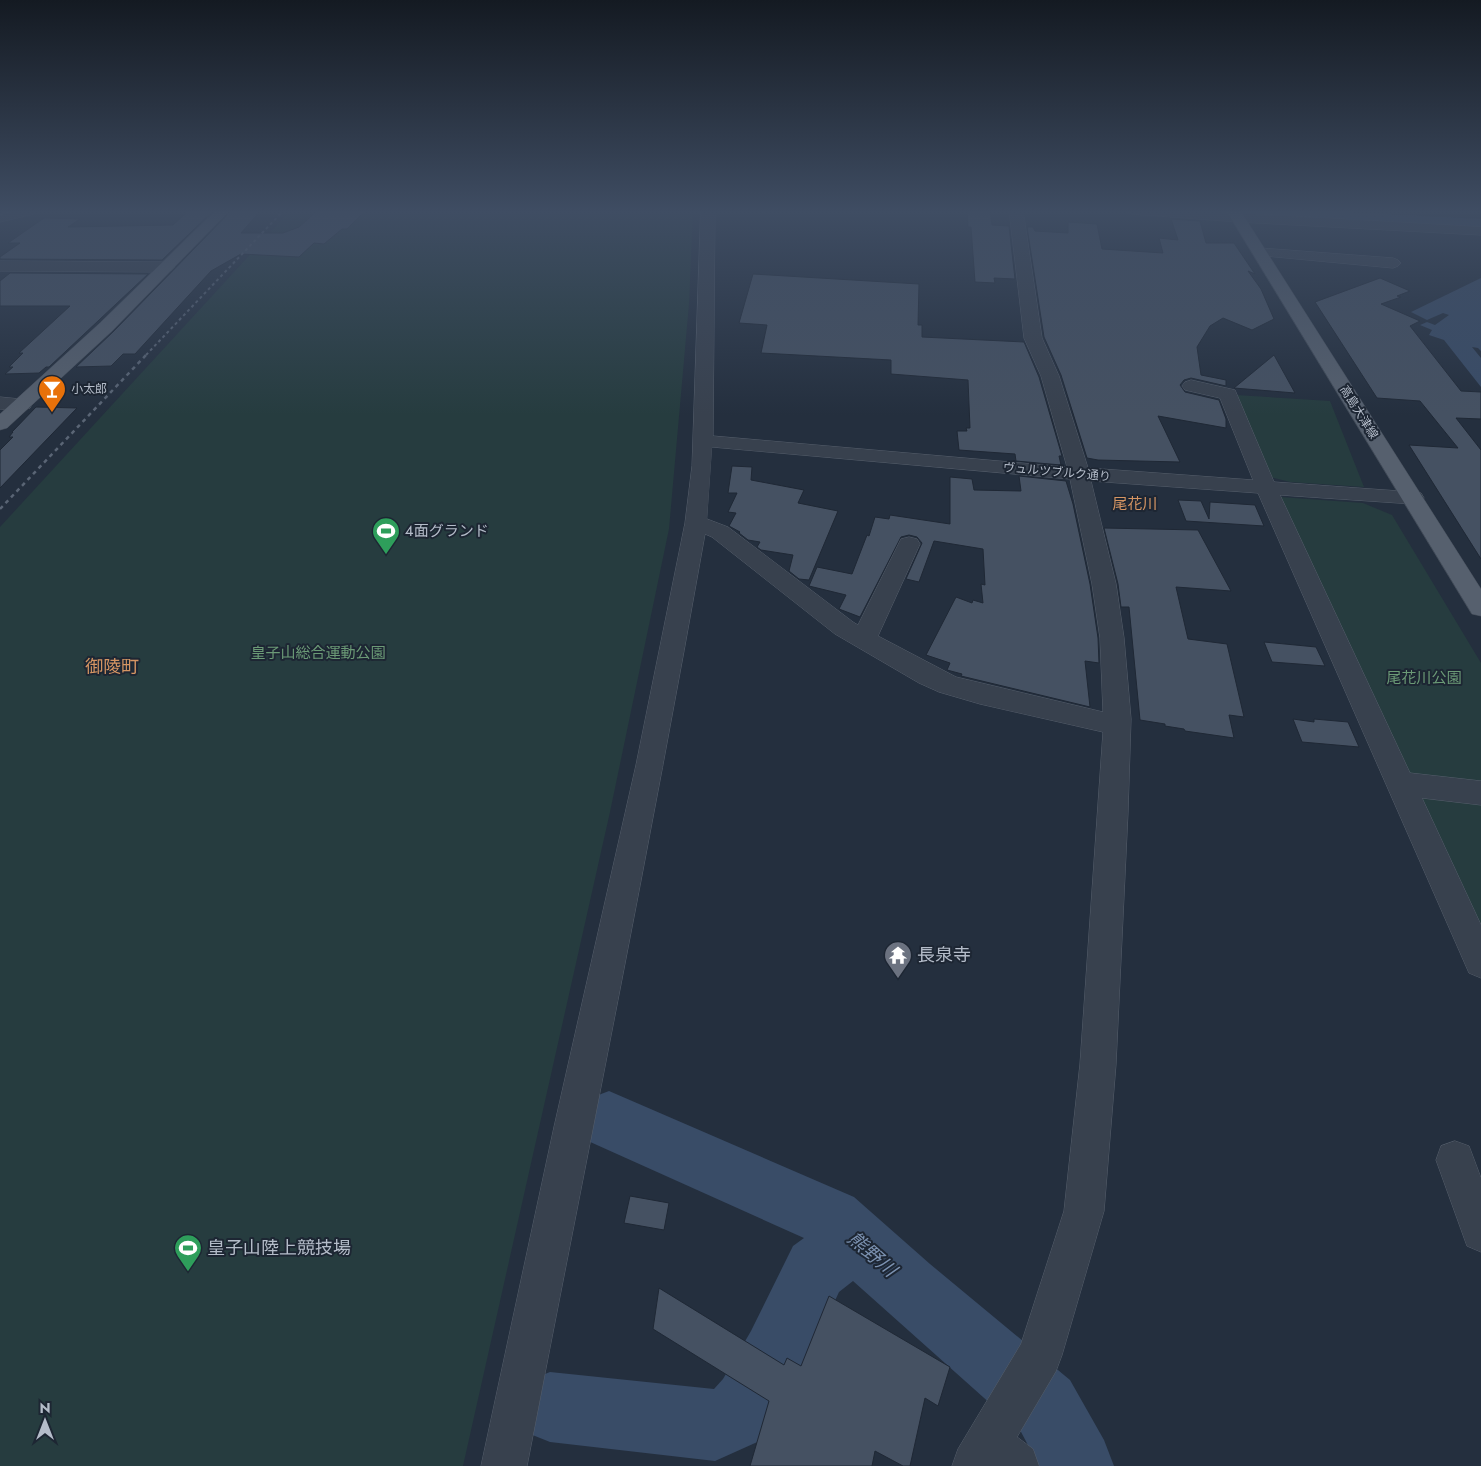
<svg xmlns="http://www.w3.org/2000/svg" width="1481" height="1466" font-family="Jost,'Noto Sans JP',sans-serif">
  <style>
    .green { fill: #263c3f }
    .water { fill: #394c67 }
    .lines { fill: none; stroke-linecap: round; stroke-linejoin: round }
    .river { fill: #394c67; fill-rule: evenodd }
    .building { fill: #455162; stroke: #1f2835 }
    .minor-casing { stroke: #565f6c; stroke-width: 1 }
    .major-casing { stroke: #414a57; stroke-width: 1 }
    .minor { fill: #38414e; fill-rule: evenodd }
    .major { fill: #56606e; fill-rule: evenodd }
    .rail-far1 { stroke: #5a6575; stroke-width: 2; stroke-dasharray: 3 3; stroke-linecap: butt }
    .rail { stroke: #5a6575; stroke-width: 2.5; stroke-dasharray: 4 4; stroke-linecap: butt }
    .labels { text-anchor: middle; dominant-baseline: central; stroke-width: 4; stroke-linejoin: round; paint-order: stroke }
    .far-poi-label { font-size: 12px; fill: #b4bcc9; stroke: #1d2633; text-anchor: start }
    .far-street-label { font-size: 12px; fill: #b4bcc9; stroke: #1d2633 }
    .far-quarter-label { font-size: 15px; fill: #d59563; stroke: #1d2633 }
    .poi-label { font-size: 15px; fill: #b4bcc9; stroke: #1d2633; text-anchor: start }
    .park-label { font-size: 15px; fill: #6b9a76; stroke: #1d2633 }
    .quarter-label { font-size: 18px; fill: #d59563; stroke: #1d2633 }
    .near-poi-label { font-size: 18px; fill: #b4bcc9; stroke: #1d2633; text-anchor: start }
    .near-water-label { font-size: 19px; font-style: italic; fill: #7c92b1; stroke: #1d2633 }
  </style>
  <rect width="100%" height="100%" fill="#242f3e"/>
  <!-- green -->
  <path class="green" d="M291,210H693L689,304L669,529L610,812L463,1466H0V527Z
    M1236,395L1330,401L1364,487L1290,482L1270,477Z
    M1280,497L1363,503L1392,515L1481,663V936Z"/>
  <!-- water -->
  <path class="water" d="M1481,278V351L1478,348L1472,347L1481,358V387L1444,340L1429,335L1432,330L1420,325L1427,322L1435,325L1449,315L1443,313L1427,320L1411,312Z"/>
  <g class="lines">
    <!-- river -->
    <path class="river" d="M1193,210H1309L1481,219V233L1204,216L1197,214Z
      M609,1091L854,1197L930,1264L1070,1380L1104,1440L1114,1466H1039L1020,1430L853,1281L839,1292L799,1379L773,1429L764,1439L715,1461L550,1442L525,1432L515,1407L525,1382L550,1372L714,1389L723,1379L751,1331L793,1246L804,1238L588,1141L580,1120L588,1099Z"/>
  </g>
  <!-- building -->
  <path class="building" d="M189,210H214L162,260L0,259V257L20,243H8L44,218L80,219L68,227L173,225Z
    M232,210H261L241,233H283L299,227L318,210H366L347,229H342L324,244L314,243L299,257L241,254L211,271L135,354H123L111,366L76,367L113,332Z
    M967,210H990L992,225L1009,226L1015,279L994,278L995,283L975,282L971,227H968Z
    M1171,219L1200,221L1206,243H1234L1255,274L1248,271L1261,289L1274,319L1252,330L1223,318L1210,326L1197,347L1201,375L1226,380V386L1191,378L1184,380L1180,385L1185,392L1219,400L1226,419V428L1158,416L1180,462L1098,460L1087,458L1061,375L1044,337L1027,227H1033L1035,231L1068,233V222L1097,224L1102,249L1163,253L1159,238L1178,240Z
    M10,273L148,274L49,367H46L39,373L5,374L13,367H9L23,353H19L70,306H0V281Z
    M753,274L919,284L918,325H922V337L1024,342L1039,377L1062,456H1059L1061,465L1016,461L1015,454L959,450L957,431H967L966,428H970L968,380L891,374V360L761,353L767,325L739,323Z
    M1380,278L1410,291L1397,296L1401,297L1381,304L1420,321L1410,326L1461,391L1481,392V419L1456,418L1481,450V559L1409,445L1458,448L1420,401L1377,398L1315,302Z
    M1274,355L1295,393L1234,388Z
    M36,407L77,408L0,488V450L13,437H9L13,432H12Z
    M732,466L752,467L751,480L804,490L798,503L838,511L809,580L799,579L789,571L793,555L761,550L757,547L760,542L748,540L739,533L740,532L729,526L736,513L728,512L737,493H728Z
    M1019,476L1066,481L1073,504L1090,584L1098,638L1099,663L1085,661L1090,707L961,676L962,674L947,670L950,663L926,655L956,597L972,603L973,600L983,603L981,584L985,585L983,549L934,541L919,582L906,579L922,543L917,537L909,535L901,537L860,617L839,609L846,595L809,586L817,567L852,574L867,535L869,536L875,517L889,519L890,515L950,524V477L972,479L974,490L1021,491Z
    M1178,500L1201,501L1209,519L1210,502L1255,505L1264,526L1186,521Z
    M1104,528L1198,530L1231,591L1176,587L1188,639L1227,644L1244,717L1229,715L1234,738L1185,731L1184,729L1165,726V724L1140,720L1129,607H1121L1118,584Z
    M1264,642L1316,647L1325,666L1272,662Z
    M1293,719L1314,722V719L1348,722L1359,747L1302,742Z
    M630,1196L669,1203L664,1230L624,1223Z
    M659,1288L784,1365L787,1358L801,1366L829,1296L950,1367L938,1406L925,1398L910,1466H903L875,1451L872,1466H750L769,1401L653,1329Z"/>
  <g class="lines">
    <!-- minor casing -->
    <g class="minor-casing">
      <path id="minor" d="M17,210H40L38,213L0,222V214Z
        M701,210H715L713,436L1067,467L1041,376L1024,338L1009,210H1023L1042,338L1059,376L1088,468L1253,480L1220,398L1185,390L1182,386L1185,382L1191,380L1235,390L1274,482L1413,492L1421,493L1424,498L1421,503L1413,504L1280,495L1410,773L1481,781V805L1422,798L1481,925V978L1469,973L1258,493L1091,481L1116,584L1124,638L1131,719L1128,812L1116,1064L1104,1211L1062,1355L1056,1371L1017,1437L1033,1449L1039,1466H952L958,1449L1021,1344L1064,1211L1080,1064L1103,732L980,704L939,692L919,683L835,634L712,537L705,534C650,846 587,1155 527,1466H481L554,1127L636,765L685,523L692,466ZM712,447L1070,479L1092,584L1100,638L1103,712L956,677L878,636L920,544L917,539L909,537L901,539L858,625L853,622L728,527L707,519Z
        M1125,210H1183L1481,227V235L1239,222L1132,214Z
        M1260,248L1393,258L1398,260L1401,263L1398,266L1393,268L1255,255L1253,252L1255,249Z
        M0,261L167,262L172,264L175,267L172,270L167,272L0,271Z
        M0,397L30,400L32,404L30,408L23,410L0,409Z
        M1455,1141L1469,1146L1481,1178V1252L1467,1246L1436,1160L1441,1146Z"/>
    </g>
    <!-- major casing -->
    <g class="major-casing">
      <path id="major" d="M216,210H230L112,331L7,428L0,430V414L100,323Z
        M1226,210H1240L1481,589V616L1472,614Z"/>
    </g>
    <!-- minor -->
    <use href="#minor" class="minor"/>
    <!-- major -->
    <use href="#major" class="major"/>
    <!-- rail-far1 -->
    <path class="rail-far1" d="M0,214L18,210
      M146,355L284,210"/>
    <!-- rail -->
    <path class="rail" d="M0,509L147,354"/>
  </g>
  <!-- sky -->
  <linearGradient id="sky" x2="0" y2="1"><stop stop-color="#141a22"/><stop offset="0.51" stop-color="#3f4d63"/><stop offset="1" stop-color="#3f4d63" stop-opacity="0"/></linearGradient>
  <rect width="1481" height="415" fill="url(#sky)"/>
  <!-- icons -->
  <defs>
    <g id="bar-pin" transform="scale(1.4375)"><path d="M0 17L-7.5 6A9.5 9.5 0 1 1 7.5 6Z" fill="#e8710a" stroke="#1d2633"/><path d="M-6-5H6L.8 .8V4.5H3.5V6h-7V4.5H-.8V.8Z" fill="#fff"/></g>
    <g id="stadium-pin" transform="scale(1.4375)"><path d="M0 17L-7.5 6A9.5 9.5 0 1 1 7.5 6Z" fill="#2e9e5b" stroke="#1d2633"/><path d="M0-5a6.5 5 0 1 0 0 10a6.5 5 0 1 0 0-10ZM-3.5-1.8h7v3.6h-7Z" fill="#fff"/></g>
    <g id="temple-pin" transform="scale(1.4375)"><path d="M0 17L-7.5 6A9.5 9.5 0 1 1 7.5 6Z" fill="#6b7280" stroke="#1d2633"/><path d="M0-6L5-2H3V0L6.5 2.5H4V6H1.5V3h-3V6H-4V2.5H-6.5L-3 0V-2H-5Z" fill="#fff"/></g>
  </defs>
  <g fill-rule="evenodd">
    <use href="#bar-pin" x="52" y="389"/>
    <use href="#stadium-pin" x="386" y="531"/>
    <use href="#temple-pin" x="898" y="955"/>
    <use href="#stadium-pin" x="188" y="1248"/>
  </g>
  <g class="labels">
    <!-- far-poi labels -->
    <g class="far-poi-label">
      <text x="71" y="389">小太郎</text>
    </g>
    <!-- far-street labels -->
    <g class="far-street-label">
      <text transform="translate(1359 412) rotate(58)">高島大津線</text>
      <text transform="translate(1057 472) rotate(5)">ヴュルツブルク通り</text>
    </g>
    <!-- far-quarter labels -->
    <g class="far-quarter-label">
      <text x="1135" y="504">尾花川</text>
    </g>
    <!-- poi labels -->
    <g class="poi-label">
      <text x="405" y="531">４面グランド</text>
    </g>
    <!-- park labels -->
    <g class="park-label">
      <text x="318" y="653">皇子山総合運動公園</text>
      <text x="1424" y="678">尾花川公園</text>
    </g>
    <!-- quarter labels -->
    <g class="quarter-label">
      <text x="112" y="667">御陵町</text>
    </g>
    <!-- near-poi labels -->
    <g class="near-poi-label">
      <text x="917" y="955">長泉寺</text>
      <text x="207" y="1248">皇子山陸上競技場</text>
    </g>
    <!-- near-water labels -->
    <g class="near-water-label">
      <text transform="translate(872 1254) rotate(41)">熊野川</text>
    </g>
  </g>
  <!-- north arrow -->
  <g transform="translate(45 1421)" stroke="#1d2633" stroke-width="4" paint-order="stroke">
  <path d="M0-4L9 19L0 12L-9 19Z" fill="#b4bcc9"/>
  <text y="-8" font-size="14" font-weight="bold" text-anchor="middle" fill="#b4bcc9">N</text>
  </g>
</svg>
